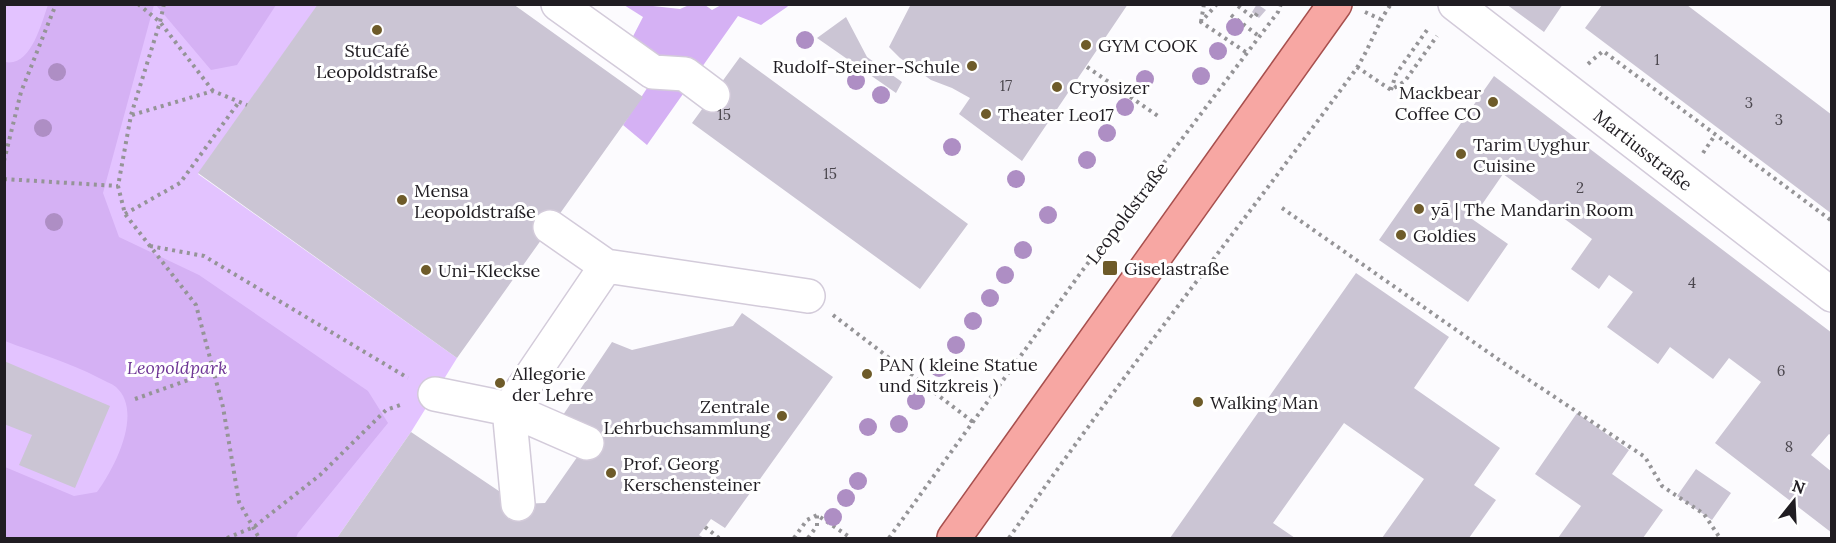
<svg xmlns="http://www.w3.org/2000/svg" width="1836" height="543" font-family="Lora,serif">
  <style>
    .green { fill: #e3c3ff }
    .forest { fill: #d5b1f4 }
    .building { fill: #cbc5d4 }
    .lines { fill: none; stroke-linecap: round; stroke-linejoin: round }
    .minor-casing { stroke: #d3cbda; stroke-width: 36 }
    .major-casing { stroke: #a8504e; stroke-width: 36 }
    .path { stroke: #959497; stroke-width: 4; stroke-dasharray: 3 4.5; stroke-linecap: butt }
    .minor { stroke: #fff; stroke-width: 33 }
    .major { stroke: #f7a7a3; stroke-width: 33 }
    .tree { fill: #ae8ec4 }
    .poi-dot { fill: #6e5b29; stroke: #fff; stroke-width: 2 }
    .labels { text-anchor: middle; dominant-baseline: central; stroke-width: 6; stroke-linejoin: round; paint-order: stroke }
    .number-label { font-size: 15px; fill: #4b474e }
    .poi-label { font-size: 18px; fill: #201d22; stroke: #fff; text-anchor: start }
    .street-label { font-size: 18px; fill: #201d22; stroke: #fff }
    .park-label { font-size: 18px; font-style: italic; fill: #6e3595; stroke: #fff }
  </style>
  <rect width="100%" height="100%" fill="#fcfbfe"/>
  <!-- green -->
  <path class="green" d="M4,5H318L198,174L457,358L411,432L337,538H5Z"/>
  <!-- forest -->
  <path class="forest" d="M48,5H154L103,193L119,237L199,275L368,391L388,423L298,533L296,538H5V467L74,496L97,492C114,469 144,412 116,387C111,383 104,381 99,378C69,362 36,353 5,341V62C31,67 41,24 48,5Z
    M156,5H276L237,65L211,70Z
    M624,5H653V6L680,9L689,5H705L712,10L721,5H789L787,7L761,25L738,16L647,145L623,125L653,79L628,46L643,17Z"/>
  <!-- building -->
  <path class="building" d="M318,4H513L643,97L457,358L198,173Z
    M911,4H1128L1022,161L959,114L970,98L952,88L931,80L900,58L889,47Z
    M1257,4L1266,10L1259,18L1252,12Z
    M1506,4H1563L1544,32Z
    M1602,5H1687L1832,115V214L1585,28Z
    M846,17L867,57L902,82L896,93L817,38Z
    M740,57L968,224L920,289L692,123Z
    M1494,76L1832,333V436L1829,434L1811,455L1832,472V533L1715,443L1761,382L1729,358L1713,379L1670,347L1658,364L1607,327L1633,292L1609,275L1599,289L1571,269L1592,239L1503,174L1472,219L1508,244L1468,302L1379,240Z
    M1356,273L1449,337L1414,388L1500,448L1474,485L1496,500L1469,538H1382L1424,479L1344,423L1273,523L1295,538H1170Z
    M742,313L833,377L725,528L711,519L699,535L704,538H337L411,432L518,504L545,503L587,443L563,415L612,342L632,350L733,326Z
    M4,361L110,406L75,488L19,465L32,435L4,424Z
    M1577,413L1629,450L1612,474L1663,510L1643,538H1558L1581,506L1535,474Z
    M1696,469L1731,493L1712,520L1677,496Z"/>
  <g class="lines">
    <!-- minor casing -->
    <g class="minor-casing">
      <path id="minor" d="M558,4L653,72L685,74L713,95
        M1455,4L1832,295
        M550,227L606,266
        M435,394L509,409L587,443
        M518,504L509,409L606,266L808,296"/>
    </g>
    <!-- major casing -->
    <g class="major-casing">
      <path id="major" d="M954,538L1335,4"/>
    </g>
    <!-- path -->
    <path class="path" d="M138,4L160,22L213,91
      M164,4L160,22L131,115L118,186L125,214L196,305L223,407L239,502L259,538
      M1217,4L1201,22L1247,53
      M1238,6L1254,18L1259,11
      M1365,12L1380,19
      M1231,15L1260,37
      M1201,22L1204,4
      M1588,64L1603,51L1832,221
      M1087,67L1158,116
      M1357,67L1391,90L1405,81L1437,36
      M1391,90L1396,74L1427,30
      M132,115L213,91L247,105
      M1703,153L1715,135
      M4,161L21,92L56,4
      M4,179L118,186
      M1282,208L1502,362L1645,457L1662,486L1704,514L1720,538
      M125,214L180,183L239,102
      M150,246L204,256L408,378
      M833,315L973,422
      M135,399L214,371
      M705,527L719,538
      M227,538L254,527L320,475L386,410L403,404
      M794,538L807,520L817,515
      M808,538L817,526V515L851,538
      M889,538L1082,271L1278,12L1281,4
      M1009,538C1119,379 1239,228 1354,72C1369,51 1376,25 1391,4"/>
    <!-- minor -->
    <use href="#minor" class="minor"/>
    <!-- major -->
    <use href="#major" class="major"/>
  </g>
  <!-- trees -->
  <g class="tree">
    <circle cx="1235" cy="27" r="9"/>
    <circle cx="805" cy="40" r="9"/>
    <circle cx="1218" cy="51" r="9"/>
    <circle cx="57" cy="72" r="9"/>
    <circle cx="1201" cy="76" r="9"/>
    <circle cx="1145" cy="79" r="9"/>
    <circle cx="856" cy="81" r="9"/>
    <circle cx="881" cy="95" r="9"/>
    <circle cx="1125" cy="107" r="9"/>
    <circle cx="43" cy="128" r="9"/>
    <circle cx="1107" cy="133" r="9"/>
    <circle cx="952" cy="147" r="9"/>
    <circle cx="1087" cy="160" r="9"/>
    <circle cx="1016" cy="179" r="9"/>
    <circle cx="1048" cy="215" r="9"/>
    <circle cx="54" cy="222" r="9"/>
    <circle cx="1023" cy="250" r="9"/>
    <circle cx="1005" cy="275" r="9"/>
    <circle cx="990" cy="298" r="9"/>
    <circle cx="973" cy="321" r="9"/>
    <circle cx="956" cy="345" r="9"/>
    <circle cx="939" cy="368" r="9"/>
    <circle cx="916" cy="401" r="9"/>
    <circle cx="899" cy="424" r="9"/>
    <circle cx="868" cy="427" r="9"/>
    <circle cx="858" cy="481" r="9"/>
    <circle cx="846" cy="498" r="9"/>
    <circle cx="833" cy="517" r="9"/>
  </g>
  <!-- markers -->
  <g class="poi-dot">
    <circle cx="377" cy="30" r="6"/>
    <circle cx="1086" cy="45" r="6"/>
    <circle cx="972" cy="66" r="6"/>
    <circle cx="1057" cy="87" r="6"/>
    <circle cx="1493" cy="102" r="6"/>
    <circle cx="986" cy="114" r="6"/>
    <circle cx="1461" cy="154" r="6"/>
    <circle cx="402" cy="200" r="6"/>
    <circle cx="1419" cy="209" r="6"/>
    <circle cx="1401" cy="235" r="6"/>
    <rect x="1102" y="260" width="16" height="16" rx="3"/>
    <circle cx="426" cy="270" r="6"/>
    <circle cx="867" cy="374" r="6"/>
    <circle cx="500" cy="383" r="6"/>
    <circle cx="1198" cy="402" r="6"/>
    <circle cx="782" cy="416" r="6"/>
    <circle cx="611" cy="473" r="6"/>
  </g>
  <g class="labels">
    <!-- number labels -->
    <g class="number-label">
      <text x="1657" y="59">1</text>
      <text x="1006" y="85">17</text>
      <text x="1749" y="102">3</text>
      <text x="724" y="114">15</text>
      <text x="1779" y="119">3</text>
      <text x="830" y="173">15</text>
      <text x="1580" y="187">2</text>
      <text x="1692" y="282">4</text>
      <text x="1781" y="370">6</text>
      <text x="1789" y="446">8</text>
    </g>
    <!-- poi labels -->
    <g class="poi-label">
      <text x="1098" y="45">GYM COOK</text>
      <text x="377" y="50" text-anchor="middle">StuCafé<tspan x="377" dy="21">Leopoldstraße</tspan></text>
      <text x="960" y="66" text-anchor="end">Rudolf-Steiner-Schule</text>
      <text x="1069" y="87">Cryosizer</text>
      <text x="1481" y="92" text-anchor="end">Mackbear<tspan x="1481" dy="21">Coffee CO</tspan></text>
      <text x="998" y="114">Theater Leo17</text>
      <text x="1473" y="144">Tarim Uyghur<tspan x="1473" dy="21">Cuisine</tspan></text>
      <text x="414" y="190">Mensa<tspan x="414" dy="21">Leopoldstraße</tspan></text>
      <text x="1431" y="209">yā | The Mandarin Room</text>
      <text x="1413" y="235">Goldies</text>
      <text x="1124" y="268">Giselastraße</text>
      <text x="438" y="270">Uni-Kleckse</text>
      <text x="879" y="364">PAN ( kleine Statue<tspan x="879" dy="21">und Sitzkreis )</tspan></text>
      <text x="512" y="373">Allegorie<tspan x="512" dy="21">der Lehre</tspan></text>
      <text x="1210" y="402">Walking Man</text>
      <text x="770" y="406" text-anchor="end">Zentrale<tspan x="770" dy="21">Lehrbuchsammlung</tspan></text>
      <text x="623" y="463">Prof. Georg<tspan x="623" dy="21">Kerschensteiner</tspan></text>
    </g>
    <!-- street labels -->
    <g class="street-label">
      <text transform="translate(1643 150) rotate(38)">Martiusstraße</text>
      <text transform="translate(1127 213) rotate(-53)">Leopoldstraße</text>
    </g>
    <!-- park labels -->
    <g class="park-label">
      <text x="177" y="367">Leopoldpark</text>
    </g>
  </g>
  <!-- border -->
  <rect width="1836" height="543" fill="none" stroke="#201d22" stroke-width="12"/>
  <!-- north arrow -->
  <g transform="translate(1794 501) rotate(18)" stroke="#ffffff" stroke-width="4.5" paint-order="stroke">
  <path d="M0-4.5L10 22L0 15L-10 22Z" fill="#201d22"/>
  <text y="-9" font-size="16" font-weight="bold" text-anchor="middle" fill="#201d22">N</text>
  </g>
</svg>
